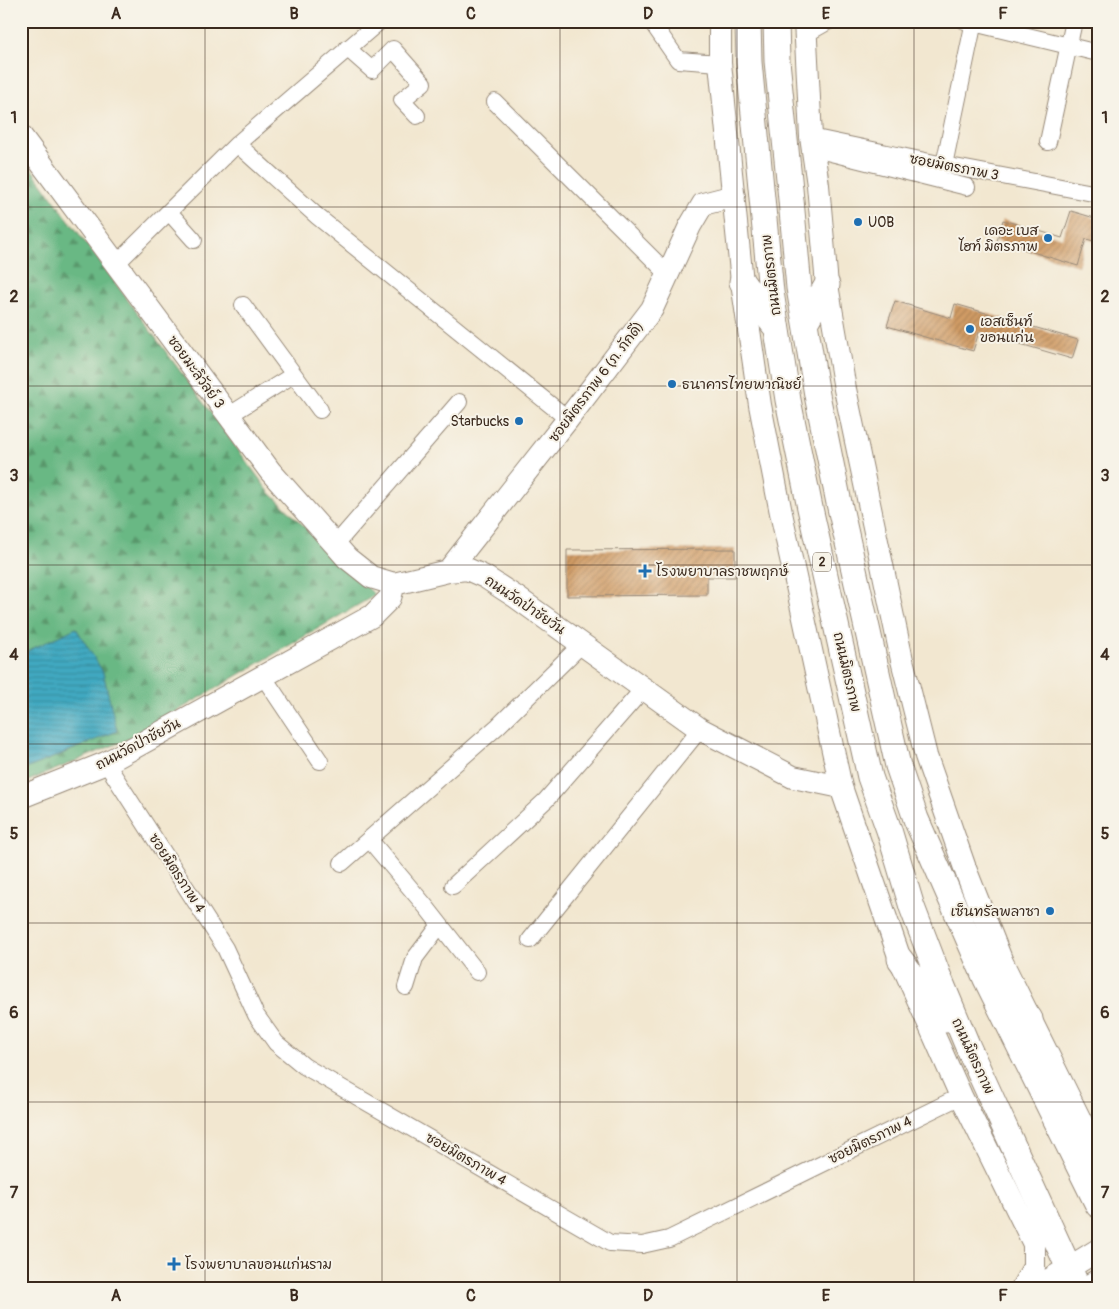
<svg xmlns="http://www.w3.org/2000/svg" width="1119" height="1309" font-family="Pangolin,'Playpen Sans Thai',sans-serif">
  <style>
    .forest { fill: url(#forest-firs); stroke: #527151 }
    .water { fill: url(#water-rules); stroke: #3e6a70 }
    .building { fill: url(#building-hatch) }
    .lines { fill: none; stroke-linecap: round; stroke-linejoin: round }
    .street-casing { stroke: #968877; stroke-width: 18 }
    .secondary-casing { stroke: #968877; stroke-width: 24 }
    .primary-casing { stroke: #968877; stroke-width: 27 }
    .street { stroke: #fff; stroke-width: 16 }
    .secondary { stroke: #fff; stroke-width: 22 }
    .primary { stroke: #fff; stroke-width: 25 }
    .grid { fill: none; stroke: #3b2a1e; stroke-width: 1; stroke-opacity: 0.55 }
    .poi-dot { fill: #1f6fb2; stroke: #f7f3e8; stroke-width: 2 }
    .labels { text-anchor: middle; dominant-baseline: central; stroke-width: 4; stroke-linejoin: round; paint-order: stroke }
    .shield { fill: #f7f3e8; stroke: #73665b; stroke-width: 1 }
    .shield-label { font-size: 12px; font-weight: bold; fill: #3b2a1e }
    .street-label { font-size: 14px; fill: #3b2a1e; stroke: #f7f3e8 }
    .poi-label { font-size: 14px; fill: #3b2a1e; stroke: #f7f3e8; text-anchor: start }
    .neatline { fill: none; stroke: #3b2a1e; stroke-width: 2 }
    .grid-label { font-size: 16px; text-anchor: middle; font-weight: bold; fill: #3b2a1e }
  </style>
  <defs>
    <pattern id="forest-firs" width="22" height="20" patternUnits="userSpaceOnUse" patternTransform="scale(1.25)"><rect width="22" height="20" fill="#69b884"/><path d="M5 1l3.5 6h-7zM16 11l3.5 6h-7z" fill="#58966b"/></pattern>
    <pattern id="water-rules" width="6" height="5" patternUnits="userSpaceOnUse" patternTransform="scale(1.25)"><rect width="6" height="5" fill="#41a9c1"/><path d="M0 2.5h6" fill="none" stroke="#388a9c"/></pattern>
    <pattern id="building-hatch" width="6" height="6" patternUnits="userSpaceOnUse" patternTransform="scale(1.25)"><rect width="6" height="6" fill="#d09b65"/><path d="M-1 1l2-2M0 6l6-6M5 7l2-2" fill="none" stroke="#aa7f53"/></pattern>
  </defs>
  <rect width="100%" height="100%" fill="#f7f3e8"/>
  <filter id="ink" filterUnits="userSpaceOnUse"><feTurbulence type="fractalNoise" baseFrequency=".02" numOctaves="2"/><feDisplacementMap in="SourceGraphic" scale="10" xChannelSelector="R" yChannelSelector="G"/><feConvolveMatrix kernelMatrix="1 2 1 2 8 2 1 2 1" color-interpolation-filters="sRGB"/></filter>
  <filter id="wash" filterUnits="userSpaceOnUse"><feTurbulence type="fractalNoise" baseFrequency=".0096" numOctaves="4" result="noise"/><feDisplacementMap in="SourceGraphic" scale="20" xChannelSelector="R" yChannelSelector="G"/><feGaussianBlur stdDeviation="1.12" result="paint"/><feColorMatrix in="noise" values="0 0 0 0 0 0 0 0 0 0 0 0 0 0 0 0 0 1.4 0 .05"/><feComposite in="paint" operator="in"/></filter>
  <g filter="url(#wash)">
    <rect width="100%" height="100%" fill="#f2e7d0"/>
    <!-- forest -->
    <path class="forest" d="M21,155L269,492L375,595L133,737L21,784V771L117,731L76,629L21,654Z"/>
    <!-- water -->
    <path class="water" d="M76,628L103,672L117,731L21,771V654Z"/>
    <g id="blocks">
      <!-- building -->
      <path class="building" d="M1071,211L1098,219V242L1086,239L1078,266L997,241L1003,220L1062,238Z
        M895,301L951,318L955,304L1078,340L1072,359L979,332L973,351L887,326Z
        M735,549V577H707V595L567,596V550Z"/>
    </g>
  </g>
  <g filter="url(#ink)">
    <use href="#blocks" fill-opacity="0" stroke="#968877" stroke-width="1"/>
    <g class="lines">
      <!-- street casing -->
      <g class="street-casing">
        <path id="street" d="M651,21L678,60L720,63
          M965,21L1098,53
          M806,34L829,21
          M347,48L372,70L393,49L423,83L402,100L417,116
          M495,102L668,274
          M811,137L944,165L1098,194
          M1048,142L1074,21
          M237,144L318,217L568,419
          M815,149L967,187
          M944,165L974,21
          M170,213L194,240
          M117,263L237,144L380,21
          M243,305L320,410
          M228,416L293,375
          M336,544L459,402
          M263,676L320,761
          M106,763L225,948L256,1015L276,1043L304,1066L610,1243L642,1245L669,1239L961,1096
          M369,839L427,908L477,972
          M342,863L498,726L582,644
          M453,886L546,800L644,688
          M530,940L700,729
          M406,987L415,958L440,925"/>
      </g>
      <!-- secondary casing -->
      <g class="secondary-casing">
        <path id="secondary" d="M720,21V63L742,282L760,405L781,513L841,787L900,959L961,1096L1034,1244V1267L1022,1288
          M805,21L811,137L818,185L827,285L845,389L902,660L926,756L966,871L1002,962L1098,1156
          M21,136L270,471L347,558L371,577L394,584L448,571L467,569L485,577L516,597L700,729L793,777L841,787
          M448,571L568,419L652,309L690,226L703,204L734,196
          M21,797L106,763L372,616L390,598L394,584
          M1036,1288L1098,1250
          M1085,1288L1098,1280"/>
      </g>
      <!-- primary casing -->
      <g class="primary-casing">
        <path id="primary" d="M748,21L749,62L771,292L788,400L810,508L870,777L889,830L912,907L938,975L968,1047L1078,1288
          M776,21L777,61L790,189L799,288L805,323L817,395L839,503L898,766L916,819L986,979L1098,1205
          M742,282L774,325
          M805,323L827,285
          M900,959L946,1020
          M995,972L1030,1019"/>
      </g>
      <!-- street -->
      <use href="#street" class="street"/>
      <!-- secondary -->
      <use href="#secondary" class="secondary"/>
      <!-- primary -->
      <use href="#primary" class="primary"/>
    </g>
  </g>
  <!-- grid -->
  <path class="grid" d="M205,21V1288M382,21V1288M560,21V1288M737,21V1288M914,21V1288M21,207H1098M21,386H1098M21,565H1098M21,744H1098M21,923H1098M21,1102H1098"/>
  <!-- markers -->
  <g class="poi-dot">
    <circle cx="858" cy="222" r="5"/>
    <circle cx="1048" cy="238" r="5"/>
    <circle cx="970" cy="329" r="5"/>
    <circle cx="672" cy="384" r="5"/>
    <circle cx="519" cy="421" r="5"/>
    <path d="M642.5 563.5h5v5h5v5h-5v5h-5v-5h-5v-5h5z"/>
    <circle cx="1050" cy="911" r="5"/>
    <path d="M171.5 1256.5h5v5h5v5h-5v5h-5v-5h-5v-5h5z"/>
  </g>
  <g class="labels">
    <!-- shield labels -->
    <rect class="shield" x="813" y="552.5" width="18" height="19" rx="4"/>
    <g class="shield-label">
      <text x="822" y="562">2</text>
    </g>
    <!-- street labels -->
    <g class="street-label">
      <text transform="translate(954 167) rotate(11)">ซอยมิตรภาพ 3</text>
      <text transform="translate(771 275) rotate(-97)">ถนนมิตรภาพ</text>
      <text transform="translate(196 372) rotate(54)">ซอยมะลิวัลย์ 3</text>
      <text transform="translate(596 382) rotate(-53)">ซอยมิตรภาพ 6 (ภ. ภักดี)</text>
      <text transform="translate(525 605) rotate(34)">ถนนวัดป่าชัยวัน</text>
      <text transform="translate(847 672) rotate(77)">ถนนมิตรภาพ</text>
      <text transform="translate(138 744) rotate(-28)">ถนนวัดป่าชัยวัน</text>
      <text transform="translate(177 873) rotate(57)">ซอยมิตรภาพ 4</text>
      <text transform="translate(973 1056) rotate(65)">ถนนมิตรภาพ</text>
      <text transform="translate(870 1140) rotate(-26)">ซอยมิตรภาพ 4</text>
      <text transform="translate(466 1159) rotate(30)">ซอยมิตรภาพ 4</text>
    </g>
    <!-- poi labels -->
    <g class="poi-label">
      <text x="868" y="222">UOB</text>
      <text x="1038" y="230" text-anchor="end">เดอะ เบส<tspan x="1038" dy="16">ไฮท์ มิตรภาพ</tspan></text>
      <text x="980" y="321">เอสเซ็นท์<tspan x="980" dy="16">ขอนแก่น</tspan></text>
      <text x="682" y="384">ธนาคารไทยพาณิชย์</text>
      <text x="509" y="421" text-anchor="end">Starbucks</text>
      <text x="656" y="571">โรงพยาบาลราชพฤกษ์</text>
      <text x="1040" y="911" text-anchor="end">เซ็นทรัลพลาซา</text>
      <text x="185" y="1264">โรงพยาบาลขอนแก่นราม</text>
    </g>
  </g>
  <!-- margin -->
  <rect width="1119" height="1309" fill="none" stroke="#f7f3e8" stroke-width="55"/>
  <rect x="28" y="28" width="1064" height="1254" class="neatline"/>
  <g class="grid-label">
    <text x="116" y="19">A</text>
    <text x="294" y="19">B</text>
    <text x="471" y="19">C</text>
    <text x="648" y="19">D</text>
    <text x="826" y="19">E</text>
    <text x="1003" y="19">F</text>
    <text x="14" y="123">1</text>
    <text x="1105" y="123">1</text>
    <text x="14" y="302">2</text>
    <text x="1105" y="302">2</text>
    <text x="14" y="481">3</text>
    <text x="1105" y="481">3</text>
    <text x="14" y="660">4</text>
    <text x="1105" y="660">4</text>
    <text x="14" y="839">5</text>
    <text x="1105" y="839">5</text>
    <text x="14" y="1018">6</text>
    <text x="1105" y="1018">6</text>
    <text x="14" y="1198">7</text>
    <text x="1105" y="1198">7</text>
    <text x="116" y="1301">A</text>
    <text x="294" y="1301">B</text>
    <text x="471" y="1301">C</text>
    <text x="648" y="1301">D</text>
    <text x="826" y="1301">E</text>
    <text x="1003" y="1301">F</text>
  </g>
</svg>
